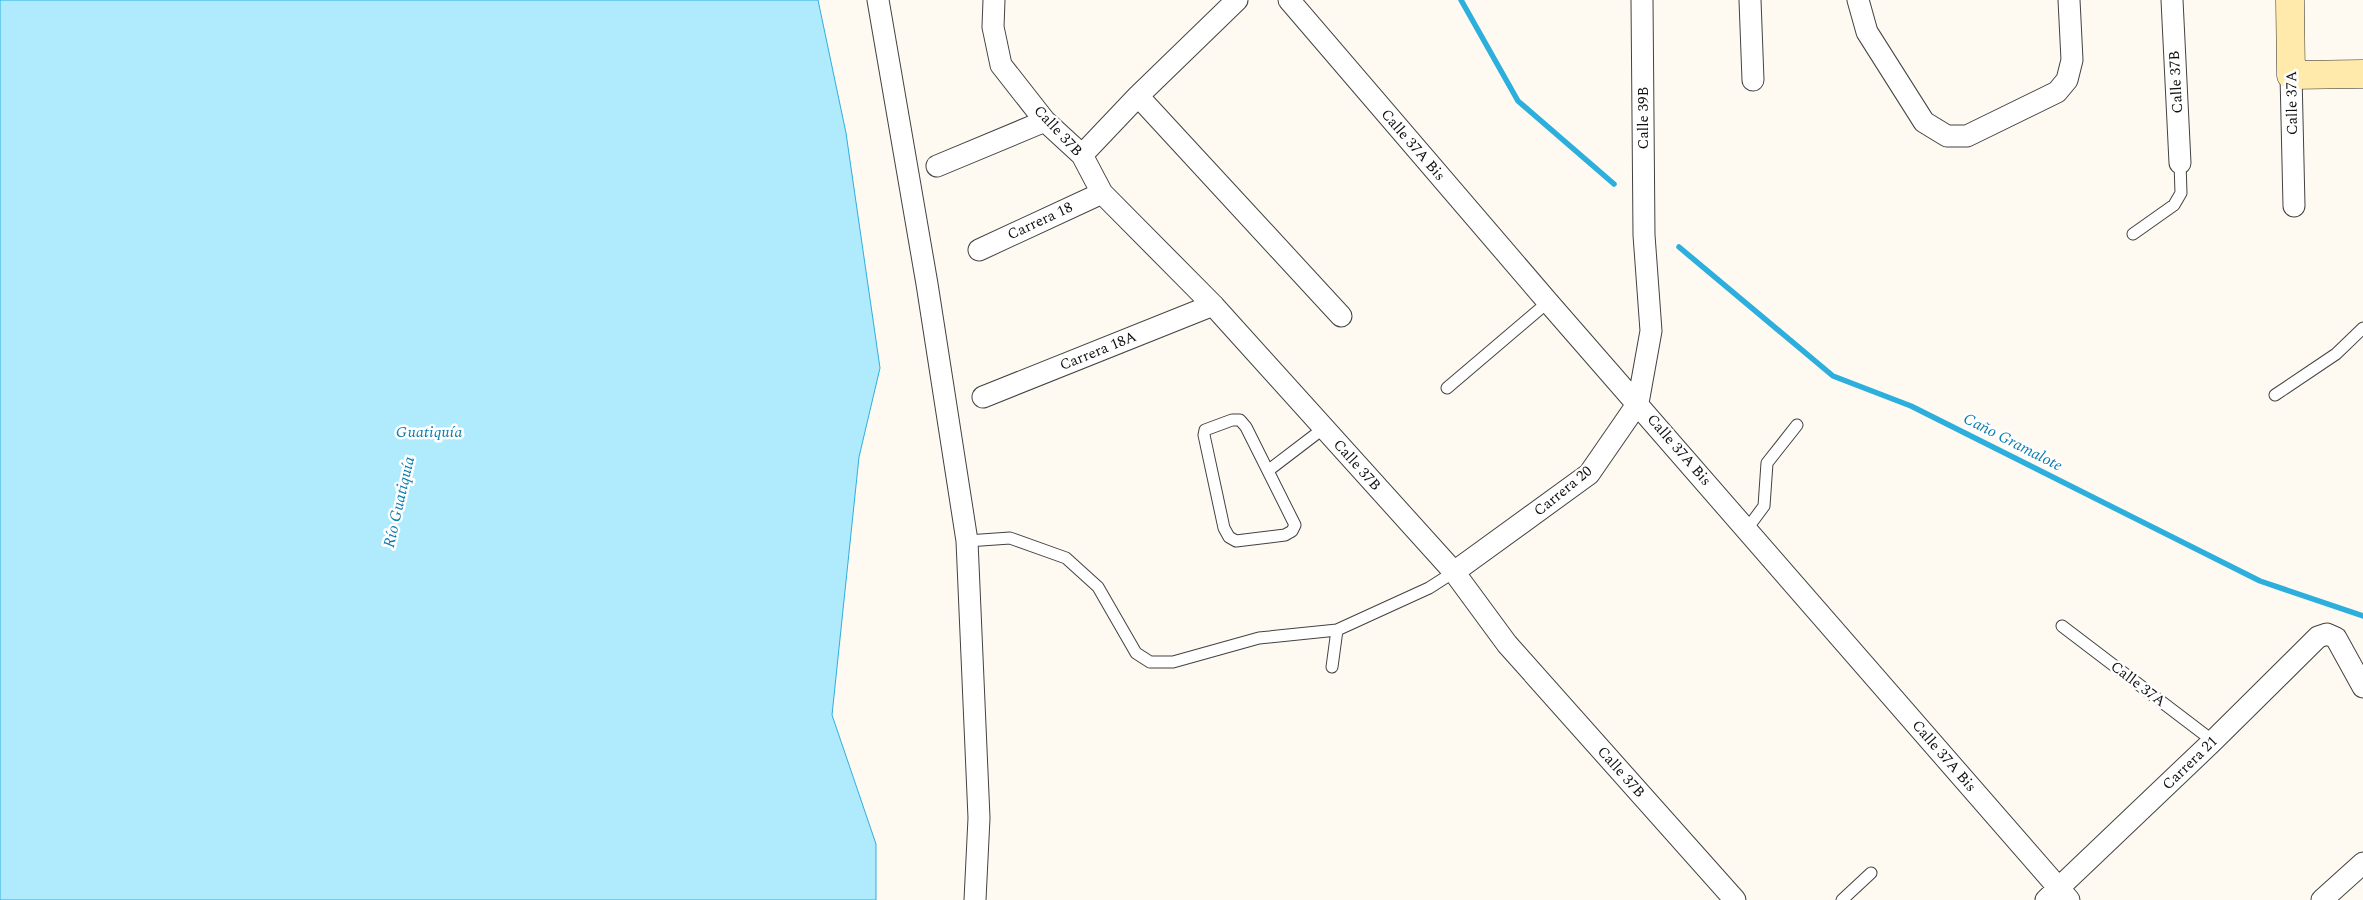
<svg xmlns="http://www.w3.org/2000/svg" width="2363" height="900" font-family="Spectral,serif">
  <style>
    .water { fill: #afeafd; stroke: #2dafdd }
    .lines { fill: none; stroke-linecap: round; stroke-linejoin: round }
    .stream { stroke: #2dafdd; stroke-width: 5.5 }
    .lane-casing { stroke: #424242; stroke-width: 13 }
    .street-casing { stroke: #424242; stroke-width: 23 }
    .secondary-casing { stroke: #313131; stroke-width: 29 }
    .lane { stroke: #fff; stroke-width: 11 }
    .street { stroke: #fff; stroke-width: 21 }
    .secondary { stroke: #ffeaac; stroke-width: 28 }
    .labels { text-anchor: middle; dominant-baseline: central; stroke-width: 5; stroke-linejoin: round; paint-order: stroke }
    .street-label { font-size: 15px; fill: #0f0f0f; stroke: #fff }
    .water-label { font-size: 16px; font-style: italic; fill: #097eb0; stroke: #fff }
  </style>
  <rect width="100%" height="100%" fill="#fffaf1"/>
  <!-- water -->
  <path class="water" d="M0,0H818L846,133L880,368L859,457L832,715L876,844V900H0Z"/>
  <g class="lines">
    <!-- stream -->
    <path class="stream" d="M1461,0L1518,101L1614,184
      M1679,247L1833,376L1911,406L2260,581L2363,616"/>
    <!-- lane casing -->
    <g class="lane-casing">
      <path id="lane" d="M2133,234L2174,205L2181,193L2180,163
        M1447,388L1548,302
        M2275,395L2336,354L2363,328
        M1232,420H1240L1246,427L1295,525L1292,531L1285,535L1236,541L1229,537L1224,528L1204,435L1205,430Z
        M1269,470L1324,428
        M1747,529L1764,506L1767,463L1797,425
        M967,541L1010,538L1066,558L1098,587L1136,653L1150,662H1173L1259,638L1337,630L1429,588L1454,572
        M2062,626L2213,741
        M1332,667L1337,630
        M1842,900L1871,873"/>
    </g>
    <!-- street casing -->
    <g class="street-casing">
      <path id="street" d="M878,0L927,284L967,541L979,818L975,900
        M994,0L993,27L1001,65L1045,121L1082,155L1102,193L1213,305L1454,572L1507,644L1735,900
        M1289,0L1548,302L2069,900
        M1750,0L1753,80
        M1858,0L1867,32L1924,122L1947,136H1967L2057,92L2067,80L2072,60L2069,0
        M2172,0L2180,163
        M2291,75L2294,206
        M1138,96L1237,0
        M1082,155L1138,96L1341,316
        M937,166L1045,121
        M979,250L1102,193
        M983,397L1213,305
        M1454,572L1589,474L1638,403L1651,331L1644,235L1642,0
        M2046,900L2213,741L2318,637L2327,634L2336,638L2363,687
        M2322,900L2363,863"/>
    </g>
    <!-- secondary casing -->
    <g class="secondary-casing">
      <path id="secondary" d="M2290,0L2291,75L2363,74"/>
    </g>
    <!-- lane -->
    <use href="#lane" class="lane"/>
    <!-- street -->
    <use href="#street" class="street"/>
    <!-- secondary -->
    <use href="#secondary" class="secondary"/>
  </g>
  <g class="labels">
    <!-- street labels -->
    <g class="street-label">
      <text transform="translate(2176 82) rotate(-93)">Calle 37B</text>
      <text transform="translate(2292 103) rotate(-91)">Calle 37A</text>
      <text transform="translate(1643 118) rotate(-90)">Calle 39B</text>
      <text transform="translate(1058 131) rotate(47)">Calle 37B</text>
      <text transform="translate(1413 145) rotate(49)">Calle 37A Bis</text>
      <text transform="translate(1040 221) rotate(-25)">Carrera 18</text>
      <text transform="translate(1098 351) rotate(-22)">Carrera 18A</text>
      <text transform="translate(1679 450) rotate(49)">Calle 37A Bis</text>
      <text transform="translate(1357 465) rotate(48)">Calle 37B</text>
      <text transform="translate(1563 491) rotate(-39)">Carrera 20</text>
      <text transform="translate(2138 684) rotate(37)">Calle 37A</text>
      <text transform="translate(1944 756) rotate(49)">Calle 37A Bis</text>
      <text transform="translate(2190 763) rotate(-44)">Carrera 21</text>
      <text transform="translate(1621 772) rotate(48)">Calle 37B</text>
    </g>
    <!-- water labels -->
    <g class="water-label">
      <text x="429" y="432">Guatiquía</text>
      <text transform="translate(2013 442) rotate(27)">Caño Gramalote</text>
      <text transform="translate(399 502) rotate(-77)">Río Guatiquía</text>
    </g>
  </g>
</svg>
